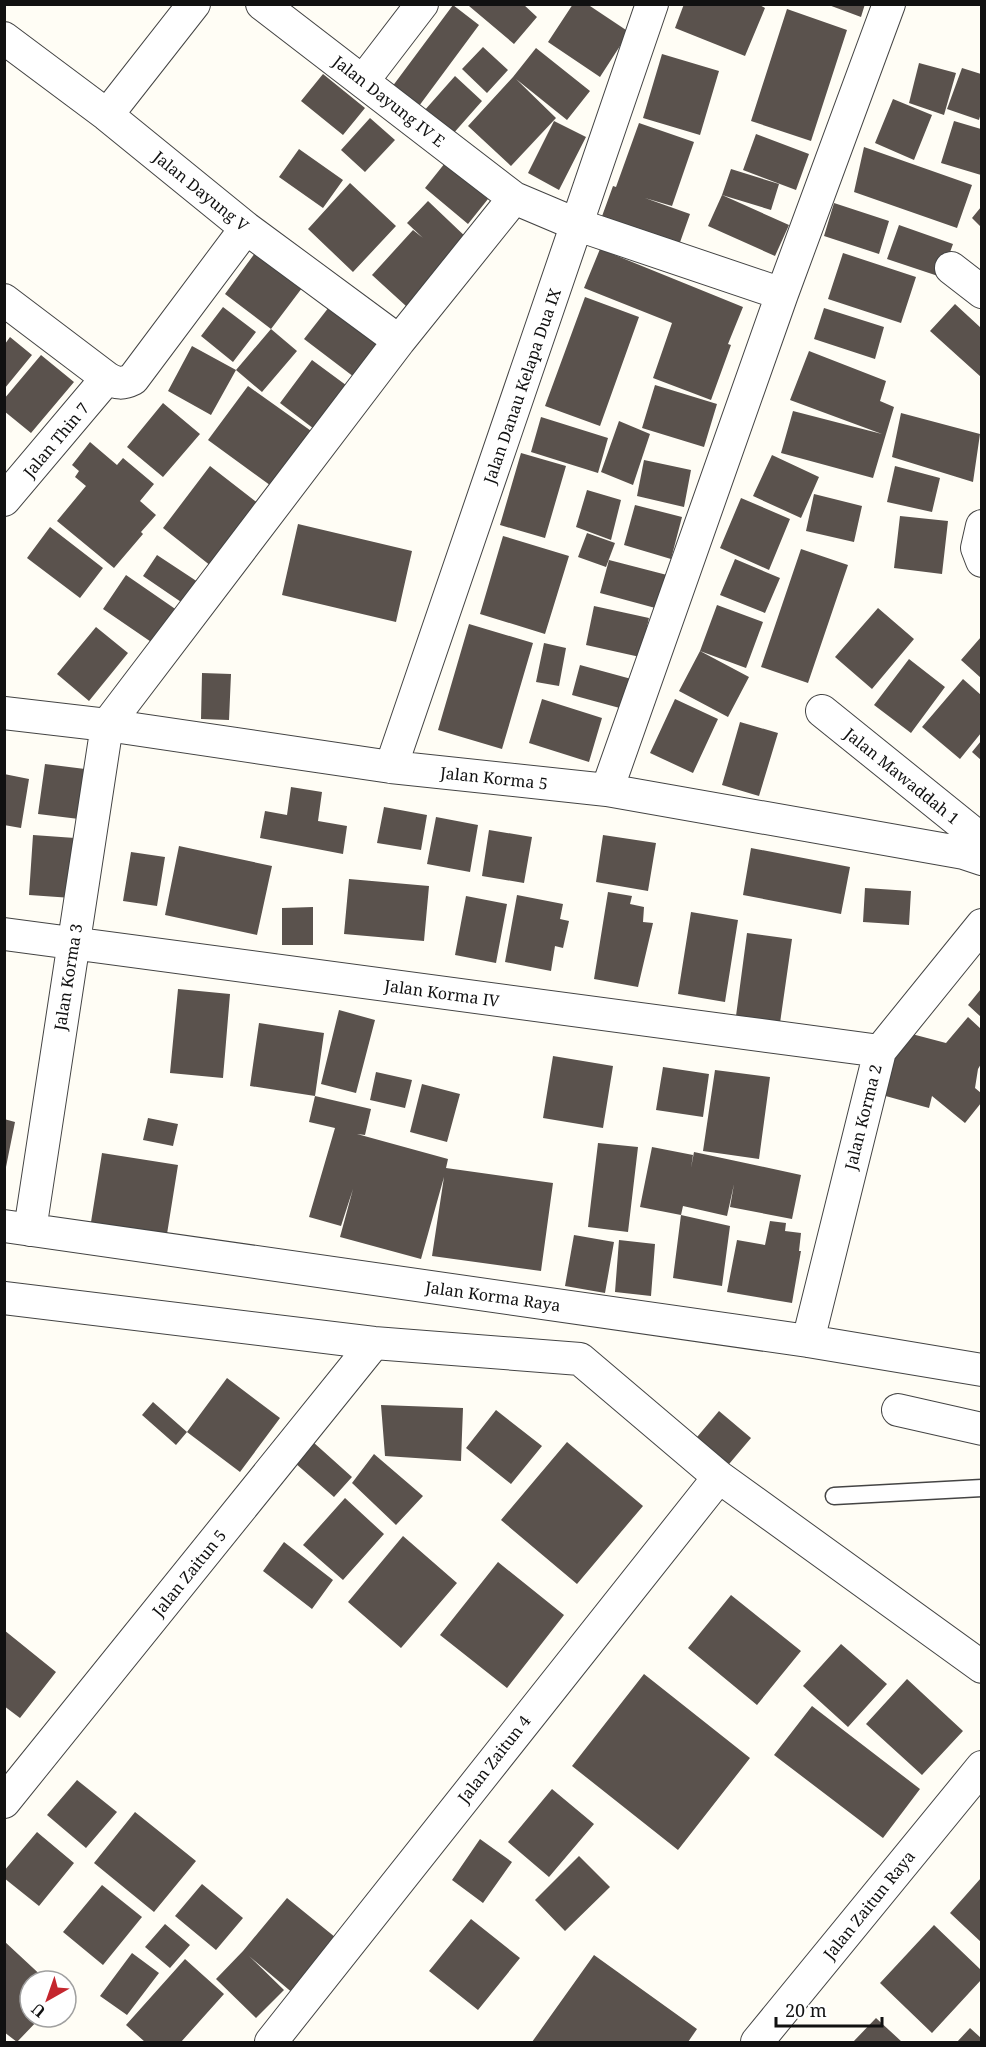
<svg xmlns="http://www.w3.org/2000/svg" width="986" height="2047" font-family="'Noto Serif',serif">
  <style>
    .building { fill: #5a524d }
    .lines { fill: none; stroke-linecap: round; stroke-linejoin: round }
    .service-casing { stroke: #444; stroke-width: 19 }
    .minor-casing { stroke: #444; stroke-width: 34 }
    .service { stroke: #fff; stroke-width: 16 }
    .minor { stroke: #fff; stroke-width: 32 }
    .labels { text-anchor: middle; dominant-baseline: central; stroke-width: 6; stroke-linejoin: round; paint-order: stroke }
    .street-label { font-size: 16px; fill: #111; stroke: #fff }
  </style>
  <rect width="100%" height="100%" fill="#fffdf5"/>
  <!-- building -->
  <path class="building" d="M470,4H523L537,17L514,44L469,6Z
    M573,4H587L629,32L600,77L548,42Z
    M684,4H758L765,8L745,56L675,28Z
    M826,4H865L861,17Z
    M453,5L479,25L419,106L392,87Z
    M787,9L847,30L811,141L751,121Z
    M483,47L508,70L487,93L462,69Z
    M536,48L590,91L567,120L516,79L556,118L511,166L468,126L513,77Z
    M662,54L719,71L700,135L643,118Z
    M919,63L956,73L944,115L909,103Z
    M962,68L981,74V113L979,120L947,109Z
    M323,74L365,108L343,135L301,101Z
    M455,76L482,101L452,135L424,111Z
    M893,99L932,115L914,160L875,143Z
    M370,118L395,140L365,172L341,150Z
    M554,121L586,137L559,190L528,173Z
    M954,121L981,129V175L941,163Z
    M639,123L694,142L672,206L645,198L690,214L678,248L601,219L613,186L616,187Z
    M756,134L809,154L796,190L743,170Z
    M864,147L972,185L957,228L854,192Z
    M299,149L343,180L323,208L279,177Z
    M445,163L488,199L468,224L425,188Z
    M731,169L779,184L771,210L722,195Z
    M350,183L396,226L353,272L308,229Z
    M722,195L789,225L775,256L708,226Z
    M428,201L469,240L406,306L372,275L413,230L423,238L407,223Z
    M834,203L889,221L879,254L824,236Z
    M981,207V227L972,218Z
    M899,225L953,244L941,277L887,259Z
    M600,249L743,307L728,344L731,345L711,400L653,378L672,323L584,288Z
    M255,253L302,288L271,329L225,294Z
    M843,253L916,277L901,323L828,299Z
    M585,297L639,317L600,426L545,406Z
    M955,304L981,328V377L930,331Z
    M223,307L256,332L233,362L201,336Z
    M329,307L383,348L358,380L304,339Z
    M824,308L884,327L875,359L814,339Z
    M271,329L297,351L262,392L236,370Z
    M10,337L32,355L5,388V344Z
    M192,346L236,370L211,415L168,391Z
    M809,351L886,381L880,401L894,407L873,478L781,453L793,411L882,434L790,400Z
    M41,355L74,382L31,433L4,411V399Z
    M312,360L354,391L322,435L280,403Z
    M655,385L717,404L704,447L642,428Z
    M248,386L314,433L274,488L208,440Z
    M163,403L200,434L163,477L127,447Z
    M901,413L980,434L973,482L892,457Z
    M541,417L608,438L598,473L531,452Z
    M619,421L650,434L633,485L601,472Z
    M90,442L117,465L123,458L154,484L140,501L156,515L141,532L143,534L114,568L57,521L86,486L75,477L79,471L72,465Z
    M521,453L566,466L545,538L500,525Z
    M772,455L819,477L801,518L753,496Z
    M644,460L691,470L684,507L637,496Z
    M210,466L259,504L211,566L163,528Z
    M895,466L940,478L932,512L887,502Z
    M587,490L621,500L611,540L576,527Z
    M814,494L862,506L854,542L806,531Z
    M741,498L790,519L769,570L720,548Z
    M635,505L682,517L671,559L624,545Z
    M900,516L948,521L942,574L894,568Z
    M298,524L412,551L396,622L282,595Z
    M50,527L103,568L80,598L27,558Z
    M587,533L615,543L606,567L578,557Z
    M503,536L569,556L545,634L480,614Z
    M801,549L848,565L808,683L761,667Z
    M157,555L201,584L187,606L143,576Z
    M735,559L780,578L765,613L720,595Z
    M609,560L667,575L659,609L600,593Z
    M126,575L184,615L160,648L103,609Z
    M717,605L763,622L746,668L700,651Z
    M594,606L649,618L640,657L586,645Z
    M878,608L914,639L872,689L835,657Z
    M469,624L533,643L502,749L438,730Z
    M96,627L128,653L89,701L57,674Z
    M981,637V678L961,660Z
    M544,643L566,648L559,686L536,682Z
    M700,651L749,677L728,717L679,691Z
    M909,659L945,687L911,733L874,705Z
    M580,665L635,680L627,710L572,695Z
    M202,673L231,674L229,720L201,719Z
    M963,679L981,695V733L960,759L922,727Z
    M542,699L602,718L589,762L529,743Z
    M675,699L718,719L693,773L650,753Z
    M740,722L778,733L759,796L722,785Z
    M981,741V760L972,752Z
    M45,764L85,769L79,819L38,814Z
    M4,774L29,779L21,828L4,825Z
    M291,787L322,792L318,821L347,826L343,854L260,838L265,811L287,815Z
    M384,807L427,815L421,850L377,843Z
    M436,817L478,825L470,872L427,864Z
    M489,830L532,837L524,883L482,876Z
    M33,835L75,838L72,898L29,895Z
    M603,835L656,843L648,891L596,882Z
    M179,846L272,866L257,935L165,915Z
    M751,848L850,867L841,914L743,895Z
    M131,852L165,857L157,906L123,901Z
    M349,879L429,886L424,941L344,934Z
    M865,888L911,891L909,925L863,922Z
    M608,892L632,896L630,904L644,907L643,922L653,923L638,987L594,979Z
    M517,895L563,904L560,919L569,921L563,948L555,946L551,971L505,962Z
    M466,896L507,904L496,963L455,955Z
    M313,907V945H282V908Z
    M691,912L738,920L725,1002L678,994Z
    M747,933L792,939L780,1023L736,1016Z
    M178,989L230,994L223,1078L170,1073Z
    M981,989V1017L968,1005Z
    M339,1010L375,1020L356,1093L321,1084Z
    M968,1017L981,1029V1064L978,1069L975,1088L981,1093V1103L965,1123L932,1096L929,1108L882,1095L891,1062L908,1033L946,1043Z
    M259,1023L324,1033L315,1096L371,1109L365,1135L357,1134L448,1159L446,1168L553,1183L541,1271L432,1256L444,1177L421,1259L340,1237L353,1189L341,1226L309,1217L335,1128L309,1122L315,1096L250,1086Z
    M553,1056L613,1066L603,1128L543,1118Z
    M663,1067L709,1074L703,1117L656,1110Z
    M715,1070L770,1077L759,1159L703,1151Z
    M376,1072L412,1080L405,1108L370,1100Z
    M422,1084L460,1094L447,1142L410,1132Z
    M148,1118L178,1124L173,1146L143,1140Z
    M4,1119L15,1122L6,1167H4Z
    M598,1143L638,1147L628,1232L588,1227Z
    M652,1147L693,1155L691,1168L694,1152L801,1175L792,1219L730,1207L734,1184L727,1216L683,1206L681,1215L640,1207Z
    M102,1153L178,1165L167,1234L91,1222Z
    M681,1215L730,1226L722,1286L673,1278Z
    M770,1221L786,1223L785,1231L801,1233L799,1251H801L792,1303L727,1292L737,1240L765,1245Z
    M574,1235L614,1242L605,1293L565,1286Z
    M619,1240L655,1244L651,1296L615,1292Z
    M227,1378L280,1418L240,1472L187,1432Z
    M153,1402L187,1432L176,1445L142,1415Z
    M381,1405L463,1408L461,1461L385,1456Z
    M496,1410L542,1446L511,1484L466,1448Z
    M719,1411L751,1438L724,1470L692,1443Z
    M313,1442L352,1477L334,1497L295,1463Z
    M567,1442L643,1506L577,1584L501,1520Z
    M374,1454L423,1496L396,1525L352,1483Z
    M345,1498L384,1534L343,1580L303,1545Z
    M403,1536L457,1583L401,1648L348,1602Z
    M284,1542L333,1580L312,1609L263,1571Z
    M498,1562L564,1615L507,1688L440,1635Z
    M731,1595L801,1651L757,1705L688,1648Z
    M4,1630L56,1672L20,1718L4,1706Z
    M841,1644L887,1684L848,1727L803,1686Z
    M644,1674L750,1758L678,1850L572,1766Z
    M907,1679L963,1731L922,1775L866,1724Z
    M812,1706L920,1789L883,1838L774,1755Z
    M77,1780L117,1812L86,1848L47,1815Z
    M552,1789L594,1824L549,1877L508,1842Z
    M135,1812L196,1861L154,1912L94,1863Z
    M37,1832L74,1863L39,1906L4,1878V1871Z
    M480,1839L512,1862L483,1903L452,1880Z
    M579,1856L610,1887L565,1931L535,1900Z
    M981,1878V1942L950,1913Z
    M202,1884L243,1918L216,1950L175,1916Z
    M102,1885L142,1917L103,1965L63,1932Z
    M287,1898L346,1946L301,2000L249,1956L284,1990L256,2018L216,1979L243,1951Z
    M471,1919L520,1958L478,2010L429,1971Z
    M165,1924L190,1945L170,1968L145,1947Z
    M934,1925L981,1970V1980L932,2033L880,1983Z
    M4,1941L47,1981H30V2017H41L17,2042L4,2032Z
    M132,1953L159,1973L127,2015L100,1996Z
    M594,1955L697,2029L688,2042H532Z
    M185,1959L224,1994L181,2042H145L126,2025Z
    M876,2018L902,2042H853Z
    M970,2028L981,2038V2042H957Z"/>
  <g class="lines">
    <!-- service casing -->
    <g class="service-casing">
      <path id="service" d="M834,1496L982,1488"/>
    </g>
    <!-- minor casing -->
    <g class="minor-casing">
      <path id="minor" d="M262,4L514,198L578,225L782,294
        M4,38L107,115L246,228L399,341
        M363,81L422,4
        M107,115L194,4
        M951,268L982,292
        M4,300L107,378C117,384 123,384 133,379L246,228
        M4,500L107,378
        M982,526L977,548L982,561
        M822,711L982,840
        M4,713L107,725L391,767L607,790L964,853L982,859
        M391,767L652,4
        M607,790L782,294L889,4
        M4,934L880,1051
        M4,1226L808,1341L982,1370
        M30,1230L107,725L399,341L514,198
        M4,1298L374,1343L580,1359L719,1477L982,1667
        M808,1341L880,1051L982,925
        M898,1410L982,1429
        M4,1802L374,1343
        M271,2042L719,1477
        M757,2042L982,1767"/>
    </g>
    <!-- service -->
    <use href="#service" class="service"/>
    <!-- minor -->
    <use href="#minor" class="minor"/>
  </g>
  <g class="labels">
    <!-- street labels -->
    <g class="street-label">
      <text transform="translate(389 101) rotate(38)">Jalan Dayung IV E</text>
      <text transform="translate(201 191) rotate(39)">Jalan Dayung V</text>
      <text transform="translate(522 386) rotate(-71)">Jalan Danau Kelapa Dua IX</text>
      <text transform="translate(56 440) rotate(-50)">Jalan Thin 7</text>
      <text transform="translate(902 776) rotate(39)">Jalan Mawaddah 1</text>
      <text transform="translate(494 778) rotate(6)">Jalan Korma 5</text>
      <text transform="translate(68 977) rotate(-81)">Jalan Korma 3</text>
      <text transform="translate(442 993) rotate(8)">Jalan Korma IV</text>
      <text transform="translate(863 1117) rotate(-76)">Jalan Korma 2</text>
      <text transform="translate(493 1296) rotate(8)">Jalan Korma Raya</text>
      <text transform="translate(189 1573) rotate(-51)">Jalan Zaitun 5</text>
      <text transform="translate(494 1759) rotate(-52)">Jalan Zaitun 4</text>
      <text transform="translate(869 1905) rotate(-51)">Jalan Zaitun Raya</text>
    </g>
  </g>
  <!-- border -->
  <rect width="986" height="2047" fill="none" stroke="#111111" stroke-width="12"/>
  <!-- north arrow -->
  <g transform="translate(48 1999) rotate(220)"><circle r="28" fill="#ffffff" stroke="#a0a0a0" stroke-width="1.5"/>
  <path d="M0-4.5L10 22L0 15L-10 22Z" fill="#c4262e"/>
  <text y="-9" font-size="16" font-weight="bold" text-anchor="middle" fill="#111111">U</text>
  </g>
  <!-- scale -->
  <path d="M776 2017v9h106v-9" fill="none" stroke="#111111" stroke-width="3"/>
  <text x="785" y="2017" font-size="18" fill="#111111" stroke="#ffffff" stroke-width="4.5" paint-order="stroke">20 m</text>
</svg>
